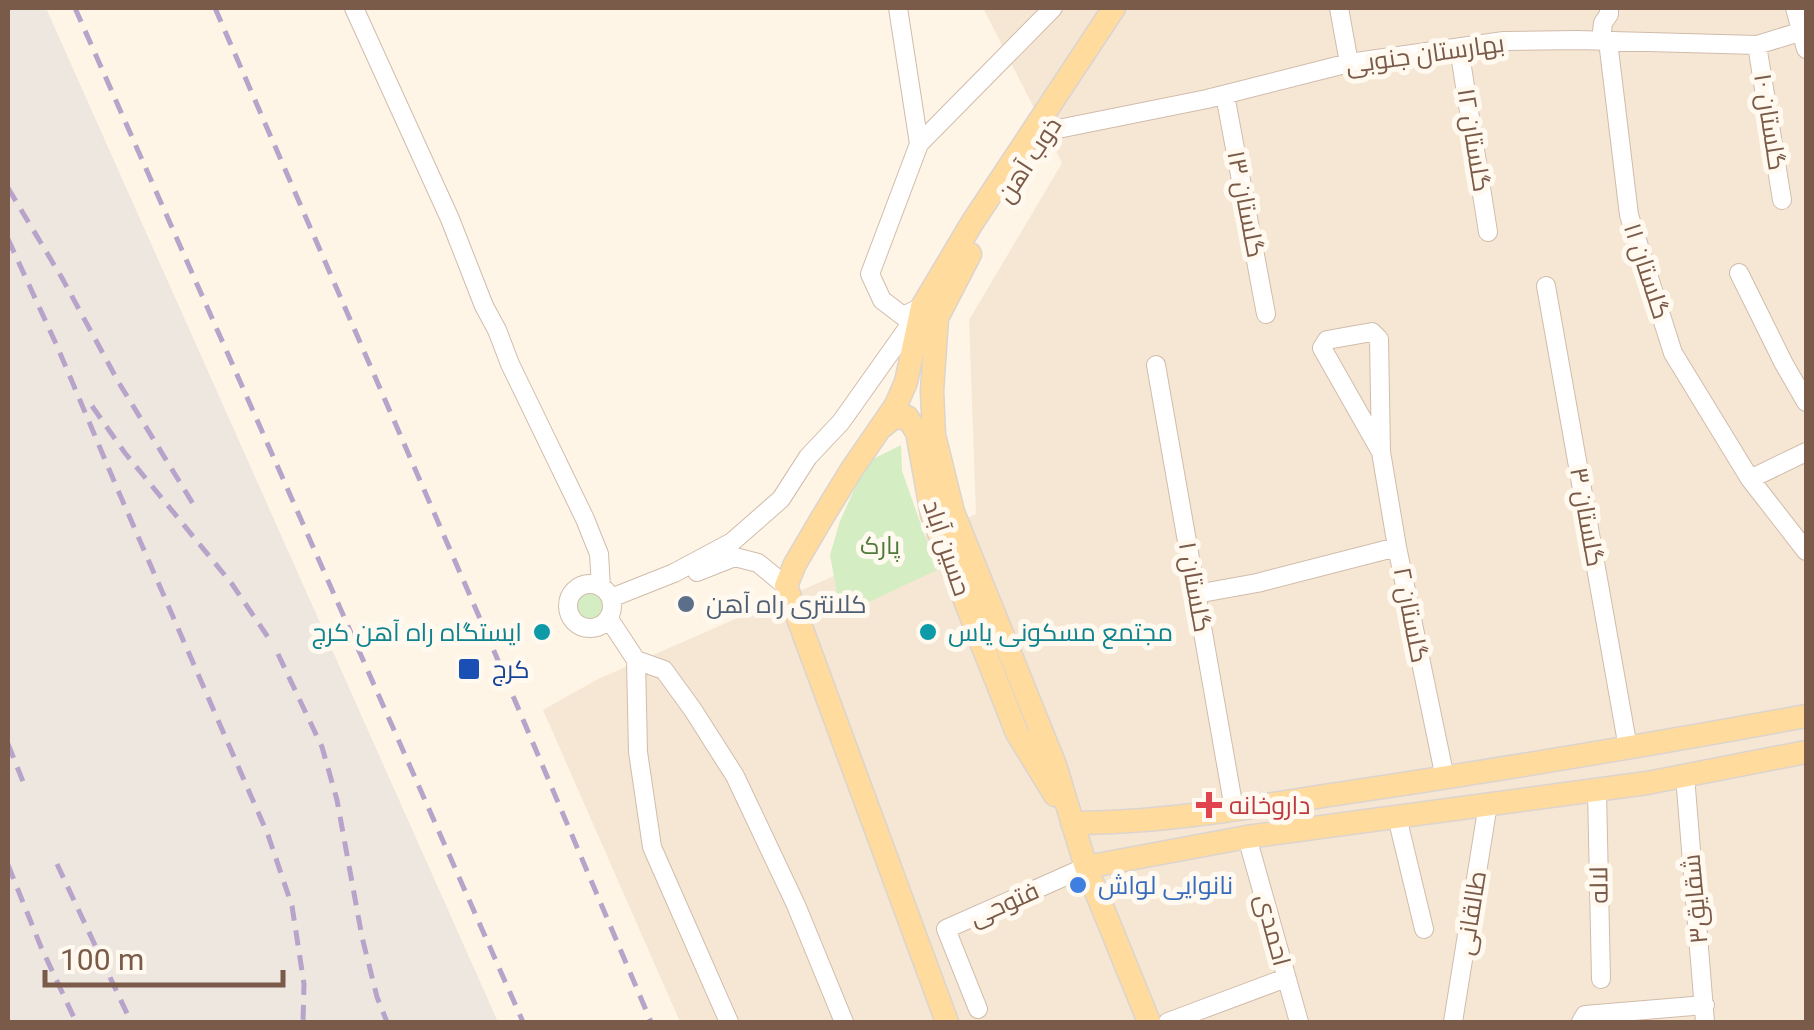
<svg xmlns="http://www.w3.org/2000/svg" width="1814" height="1030" font-family="Roboto,Cairo,sans-serif">
  <style>
    .residential { fill: #f6e7d4 }
    .industrial { fill: #eee7e0 }
    .green { fill: #d4edc3 }
    .lines { fill: none; stroke-linecap: round; stroke-linejoin: round }
    .minor-casing { stroke: #d1bcab; stroke-width: 20 }
    .major-casing { stroke: #dcd4cf; stroke-width: 25 }
    .minor { stroke: #fff; stroke-width: 18 }
    .major { stroke: #ffdb9d; stroke-width: 22 }
    .rail { stroke: #b8a3ca; stroke-width: 5; stroke-dasharray: 15 10; stroke-linecap: butt }
    .service-dot { fill: #5c6f8a; stroke: #fff9ef; stroke-width: 4 }
    .culture-dot { fill: #0f9aa8; stroke: #fff9ef; stroke-width: 4 }
    .transit-dot { fill: #1a4fb4; stroke: #fff9ef; stroke-width: 4 }
    .health-dot { fill: #e0444e; stroke: #fff9ef; stroke-width: 4 }
    .shop-dot { fill: #3f7fe0; stroke: #fff9ef; stroke-width: 4 }
    .labels { text-anchor: middle; dominant-baseline: central; stroke-width: 10; stroke-linejoin: round; paint-order: stroke }
    .street-label { font-size: 25px; fill: #7a5a48; stroke: #fff9ef }
    .park-label { font-size: 25px; fill: #4e7b3c; stroke: #fff9ef }
    .service-label { font-size: 25px; fill: #4e5e75; stroke: #fff9ef; text-anchor: start }
    .culture-label { font-size: 25px; fill: #0d838f; stroke: #fff9ef; text-anchor: end }
    .transit-label { font-size: 25px; fill: #164399; stroke: #fff9ef; text-anchor: start }
    .health-label { font-size: 25px; fill: #be3a42; stroke: #fff9ef; text-anchor: start }
    .shop-label { font-size: 25px; fill: #366cbe; stroke: #fff9ef; text-anchor: start }
  </style>
  <rect width="100%" height="100%" fill="#fef5e6"/>
  <!-- residential -->
  <path class="residential" d="M983,8H1806V1022H680L543,710L598,679L976,514L969,320L1062,163Z"/>
  <!-- industrial -->
  <path class="industrial" d="M8,8H46L498,1022H8Z"/>
  <!-- green -->
  <path class="green" d="M901,445L902,471L937,570L841,615L830,555L840,521L860,477L871,460Z
    M571 606a19 19 0 1 1 38 0a19 19 0 1 1-38 0Z"/>
  <g class="lines">
    <!-- minor casing -->
    <g class="minor-casing">
      <path id="minor" d="M354,8L450,219L484,306L497,330L510,364L585,519L599,554L601,587
        M898,8L919,144L870,274L882,300L903,316L922,307
        M1339,8L1349,63
        M1795,8L1806,49
        M1601,40L1603,23L1609,14V8
        M1608,41L1629,215L1673,353L1750,479L1806,551
        M1757,45L1782,200
        M1459,48L1488,232
        M1225,95L1266,314
        M1038,124L1048,131L1207,99L1349,63L1504,41L1576,40L1757,45L1806,30
        M919,144L1053,8
        M1739,273L1784,364L1806,402
        M1546,286L1628,748
        M1156,365L1234,809
        M1381,452L1322,348L1327,340L1372,332L1379,339L1381,452L1397,547L1445,778
        M1750,479L1806,452
        M697,572L735,557L758,563L786,586
        M568 606a22 22 0 1 1 44 0a22 22 0 1 1-44 0Z
        M1196,594L1257,583L1397,547
        M611,598L674,573L732,542L781,499L808,457L841,422L919,312
        M609,619L636,660L664,670L693,710L735,776L796,905L844,1022
        M636,660L638,752L652,847L729,1022
        M1685,776L1705,1022
        M1597,791L1601,979
        M1397,817L1424,929
        M1247,837L1299,1022
        M978,1009L946,929L1086,867
        M1168,1022L1286,978
        M1453,1022L1488,804
        M1581,1022L1585,1015L1705,1005"/>
    </g>
    <!-- major casing -->
    <g class="major-casing">
      <path id="major" d="M970,254L937,318L932,391L934,435L953,512L1055,765L1086,867L1149,1022
        M882,427L893,418L907,417L917,432L932,515L985,652L1017,733L1055,795
        M1072,823C1166,823 1258,806 1350,792C1503,769 1655,744 1806,716
        M1086,867L1247,837L1647,783L1806,752
        M947,1022L786,586L795,564L822,518L852,469L896,405L906,382L922,307L972,223L1114,8"/>
    </g>
    <!-- minor -->
    <use href="#minor" class="minor"/>
    <!-- major -->
    <use href="#major" class="major"/>
    <!-- rail -->
    <path class="rail" d="M75,8L523,1022
      M215,8L494,651L651,1022
      M8,188L62,278L119,383L195,507
      M8,239L57,346L117,488L268,835L292,906L304,984L303,1022
      M92,406L125,453L232,584L272,643
      M278,654L322,747L337,800L362,937L377,997L387,1022
      M8,744L24,784
      M57,864L131,1022
      M8,865L41,947L76,1022"/>
  </g>
  <!-- markers -->
  <circle class="service-dot" cx="686" cy="604" r="10"/>
  <g class="culture-dot">
    <circle cx="542" cy="632" r="10"/>
    <circle cx="928" cy="632" r="10"/>
  </g>
  <rect class="transit-dot" x="457" y="657" width="24" height="24" rx="5"/>
  <path class="health-dot" d="M1204 790h10v10h10v10h-10v10h-10v-10h-10v-10h10z"/>
  <circle class="shop-dot" cx="1078" cy="885" r="10"/>
  <g class="labels">
    <!-- street labels -->
    <g class="street-label">
      <text transform="translate(1425 54) rotate(-8)">بهارستان جنوبی</text>
      <text transform="translate(1770 122) rotate(81)">گلستان ۱۰</text>
      <text transform="translate(1474 140) rotate(81)">گلستان ۱۲</text>
      <text transform="translate(1029 160) rotate(-57)">ذوب آهن</text>
      <text transform="translate(1246 204) rotate(79)">گلستان ۱۳</text>
      <text transform="translate(1647 271) rotate(72)">گلستان ۱۱</text>
      <text transform="translate(1587 517) rotate(80)">گلستان ۳</text>
      <text transform="translate(947 548) rotate(71)">حسین آباد</text>
      <text transform="translate(1195 587) rotate(80)">گلستان ۱</text>
      <text transform="translate(1411 615) rotate(79)">گلستان ۲</text>
      <text transform="translate(1599 885) rotate(-91)">لاله</text>
      <text transform="translate(1695 899) rotate(-95)">شقایق۳</text>
      <text transform="translate(1004 904) rotate(-24)">فتوحی</text>
      <text transform="translate(1471 913) rotate(-81)">طالقانی</text>
      <text transform="translate(1273 930) rotate(75)">احمدی</text>
    </g>
    <!-- park labels -->
    <g class="park-label">
      <text x="880" y="545">پارک</text>
    </g>
    <!-- service labels -->
    <g class="service-label">
      <text x="706" y="604">کلانتری راه آهن</text>
    </g>
    <!-- culture labels -->
    <g class="culture-label">
      <text x="522" y="632">ایستگاه راه آهن کرج</text>
      <text x="948" y="632" text-anchor="start">مجتمع مسکونی یاس</text>
    </g>
    <!-- transit labels -->
    <g class="transit-label">
      <text x="492" y="669">کرج</text>
    </g>
    <!-- health labels -->
    <g class="health-label">
      <text x="1229" y="805">داروخانه</text>
    </g>
    <!-- shop labels -->
    <g class="shop-label">
      <text x="1098" y="885">نانوایی لواش</text>
    </g>
  </g>
  <!-- border -->
  <rect width="1814" height="1030" fill="none" stroke="#7a5a48" stroke-width="20"/>
  <!-- scale -->
  <path d="M45 970v15h238v-15" fill="none" stroke="#7a5a48" stroke-width="5"/>
  <text x="60" y="970" font-size="30" fill="#7a5a48" stroke="#fff9ef" stroke-width="8" paint-order="stroke">100 m</text>
</svg>
